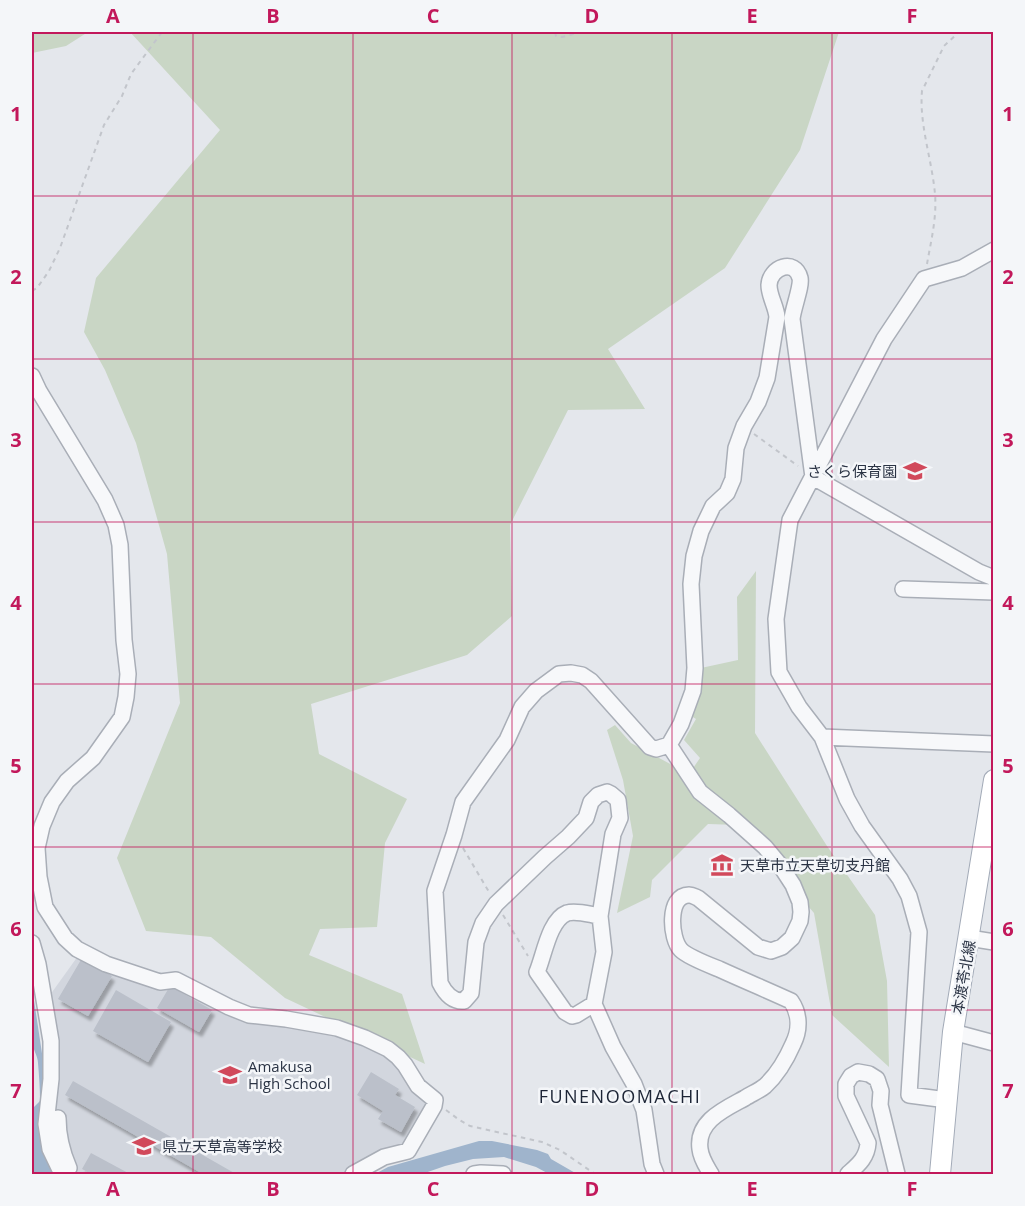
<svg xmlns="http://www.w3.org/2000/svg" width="1025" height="1206" font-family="'Open Sans','Noto Sans JP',sans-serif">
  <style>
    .built { fill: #d2d6de }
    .green { fill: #c9d6c5 }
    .water { fill: #9fb4cc }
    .building { fill: #bbc0ca; filter: url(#shadow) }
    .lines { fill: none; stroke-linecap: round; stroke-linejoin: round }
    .minor-casing { stroke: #a9aeb7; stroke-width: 18 }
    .major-casing { stroke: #a3abb8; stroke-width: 22 }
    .path { stroke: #c2c5cb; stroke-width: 2; stroke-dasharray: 4.5 4.5; stroke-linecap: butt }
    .minor { stroke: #f7f8fa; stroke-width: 15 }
    .major { stroke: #fff; stroke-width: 20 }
    .grid { fill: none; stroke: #c2185b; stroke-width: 1.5; stroke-opacity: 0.55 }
    .labels { text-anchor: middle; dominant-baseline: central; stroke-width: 5; stroke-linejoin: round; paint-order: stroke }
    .poi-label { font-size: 15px; fill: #2b3445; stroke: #f4f6f9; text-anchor: start }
    .street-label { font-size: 15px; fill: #2b3445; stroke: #f4f6f9 }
    .quarter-label { font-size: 18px; letter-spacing: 1.5px; fill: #1d2536; stroke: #f4f6f9 }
    .neatline { fill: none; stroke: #c2185b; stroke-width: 2 }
    .grid-label { font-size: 20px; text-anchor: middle; font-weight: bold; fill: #c2185b }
  </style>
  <defs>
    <filter id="shadow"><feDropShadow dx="3" dy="5" stdDeviation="1.5" flood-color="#0004"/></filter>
  </defs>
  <rect width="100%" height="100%" fill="#e4e7ec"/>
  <!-- built -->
  <path class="built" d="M78,956L177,986L231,1016L247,1023H274L365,1043L378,1048L397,1064L409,1086L430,1103L406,1149L385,1153L345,1174H68L53,1106L58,1090V1040L50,995Z"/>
  <!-- green -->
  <path class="green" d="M32,32H88L66,46L32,53Z
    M130,32H839L800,150L725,268L608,349L645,409L568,410L510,525L512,616L467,655L311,704L319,754L407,799L385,843L377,927L320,929L309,955L402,994L425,1064L285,998L211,937L146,931L117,858L180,703L167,554L136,443L105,370L84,332L96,278L220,130Z
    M756,571L755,733L827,846L875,915L887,981L889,1067L832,1015L814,913L738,825L708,824L652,880L650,897L617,913L633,836L623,780L607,730L615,725L631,743L689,774L700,758L684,740L696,719L683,711L701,668L738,660L737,597Z"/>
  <!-- water -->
  <path class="water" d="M32,987L46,1080L58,1174H32V1109L40,1101C40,1088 39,1075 38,1063C38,1056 32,1048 32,1040C30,1023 32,1005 32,987Z
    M479,1141H492L537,1150L548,1154L551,1159L577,1174H549L536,1167L504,1157L473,1159L445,1166L422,1174H375L388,1167Z"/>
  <!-- building -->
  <path class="building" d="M82,958L112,976L88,1016L58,999Z
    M170,986L212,1010L199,1032L157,1008Z
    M116,990L171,1022L148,1062L93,1031Z
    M371,1072L399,1089L395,1095L415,1107L401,1132L378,1119L383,1111L357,1095Z
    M73,1081L236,1174H203L65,1095Z
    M91,1153L130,1174H92L82,1169Z"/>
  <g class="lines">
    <!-- minor casing -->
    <g class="minor-casing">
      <path id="minor" d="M32,376L39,391L105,500L116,525L120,545L124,640L128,674L126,697L122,717L93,758L67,781L52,802L42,826L37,848L39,877L45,907L65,938L77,949L106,964L160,982L176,980L229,1007L249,1015L286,1019L337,1028L365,1038L388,1049L398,1057L405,1065L418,1086L435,1100L434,1106L408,1151L384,1157L353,1174
        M813,477L979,572L994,578
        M903,589L994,592
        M822,737L994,744
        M669,745L700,792L729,815L765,847L780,865L793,885L800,902L801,912L800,921L792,938L782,947L771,951L758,947L698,898C695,897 693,895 689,895C667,895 670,939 681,950C688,957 709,965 719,969C743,980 767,990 791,1001C800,1014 800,1030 793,1044C786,1060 778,1074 765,1086C759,1091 751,1094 745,1098C725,1109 696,1121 700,1149C701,1159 707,1167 711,1174
        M969,938L994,942
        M32,943L38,964L51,1041V1079L46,1124L50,1149L62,1174
        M594,1004L576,1015L572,1016L565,1012L537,972C544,956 549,920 567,913C577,910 591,915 600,916
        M953,1032L994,1043
        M947,1100L909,1095L919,932L909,896L900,879L862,826L847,799L822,737L799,707L779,672L776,619L790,520L884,339L924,279L962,268L994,250
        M58,1118C58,1136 62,1152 69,1168
        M474,1174L481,1173L503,1174
        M656,1174L652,1164L644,1110L634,1084L613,1047L594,1004L604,952L600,916L613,834L620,818L618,800L611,794L607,792L598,795L591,802L586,818L568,837L545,857L496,904L483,923L476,942L471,993L464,1001C452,1002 445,993 440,983L435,891L454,835L463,802L507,740L522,707L536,691L559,674L571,673L582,675L591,681L650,747L656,749L669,745L681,724L693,691L695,668L691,584L694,556L701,531L713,506L727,493L733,479L736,448L744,426L758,402L767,378L777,317C776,306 769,296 769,285C770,267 795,258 800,278C802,286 793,308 792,319L813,477
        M848,1174C858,1165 867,1158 868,1143L846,1096V1084L851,1076L858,1072L869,1074L877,1079L881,1091L880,1105L897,1174"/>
    </g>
    <!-- major casing -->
    <g class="major-casing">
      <path id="major" d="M940,1174L953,1032L994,780"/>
    </g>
    <!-- path -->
    <path class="path" d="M555,32L556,36L562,37L581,32
      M927,264C931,241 937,217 935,194C932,160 919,124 922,91L944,46L959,32
      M32,291L37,288L49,271L60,248L104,125L122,96L131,74L162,32
      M754,434L798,466
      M463,848L489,892
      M503,915L528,956
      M446,1110L458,1119L470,1126L542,1142L560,1150L595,1174"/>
    <!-- minor -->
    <use href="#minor" class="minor"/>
    <!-- major -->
    <use href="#major" class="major"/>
  </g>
  <!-- grid -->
  <path class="grid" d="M193,32V1174M353,32V1174M512,32V1174M672,32V1174M832,32V1174M32,196H994M32,359H994M32,522H994M32,684H994M32,847H994M32,1010H994"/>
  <!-- icons -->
  <defs>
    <g id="school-bare" transform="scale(1.8)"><path d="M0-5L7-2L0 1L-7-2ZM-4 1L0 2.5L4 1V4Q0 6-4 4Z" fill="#d1495b" stroke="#f4f6f9" stroke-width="2.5" paint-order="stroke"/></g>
    <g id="museum-bare" transform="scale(1.8)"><path d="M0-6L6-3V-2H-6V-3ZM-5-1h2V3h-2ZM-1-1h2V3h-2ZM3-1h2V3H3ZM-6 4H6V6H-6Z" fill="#d1495b" stroke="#f4f6f9" stroke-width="2.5" paint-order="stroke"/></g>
  </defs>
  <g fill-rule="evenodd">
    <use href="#school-bare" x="915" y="471"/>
    <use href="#museum-bare" x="722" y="865"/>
    <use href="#school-bare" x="230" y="1075"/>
    <use href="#school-bare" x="144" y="1146"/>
  </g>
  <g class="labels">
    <!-- poi labels -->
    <g class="poi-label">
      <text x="897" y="471" text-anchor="end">さくら保育園</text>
      <text x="740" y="865">天草市立天草切支丹館</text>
      <text x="248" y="1066">Amakusa<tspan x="248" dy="17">High School</tspan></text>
      <text x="162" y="1146">県立天草高等学校</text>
    </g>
    <!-- street labels -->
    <g class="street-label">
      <text transform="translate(963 977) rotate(-80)">本渡苓北線</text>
    </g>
    <!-- quarter labels -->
    <g class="quarter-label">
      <text x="620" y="1096">FUNENOOMACHI</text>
    </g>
  </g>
  <!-- border -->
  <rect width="1025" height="1206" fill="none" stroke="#f4f6f9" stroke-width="66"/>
  <rect x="33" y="33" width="959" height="1140" class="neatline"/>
  <g class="grid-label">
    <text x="113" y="23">A</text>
    <text x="273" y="23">B</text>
    <text x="433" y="23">C</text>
    <text x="592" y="23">D</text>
    <text x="752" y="23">E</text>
    <text x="912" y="23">F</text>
    <text x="16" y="121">1</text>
    <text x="1008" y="121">1</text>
    <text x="16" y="284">2</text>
    <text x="1008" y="284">2</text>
    <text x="16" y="447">3</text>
    <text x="1008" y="447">3</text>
    <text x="16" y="610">4</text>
    <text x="1008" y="610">4</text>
    <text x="16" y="773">5</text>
    <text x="1008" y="773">5</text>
    <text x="16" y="936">6</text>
    <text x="1008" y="936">6</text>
    <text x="16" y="1098">7</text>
    <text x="1008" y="1098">7</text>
    <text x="113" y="1196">A</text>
    <text x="273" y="1196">B</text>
    <text x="433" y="1196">C</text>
    <text x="592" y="1196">D</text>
    <text x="752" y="1196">E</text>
    <text x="912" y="1196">F</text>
  </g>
</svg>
